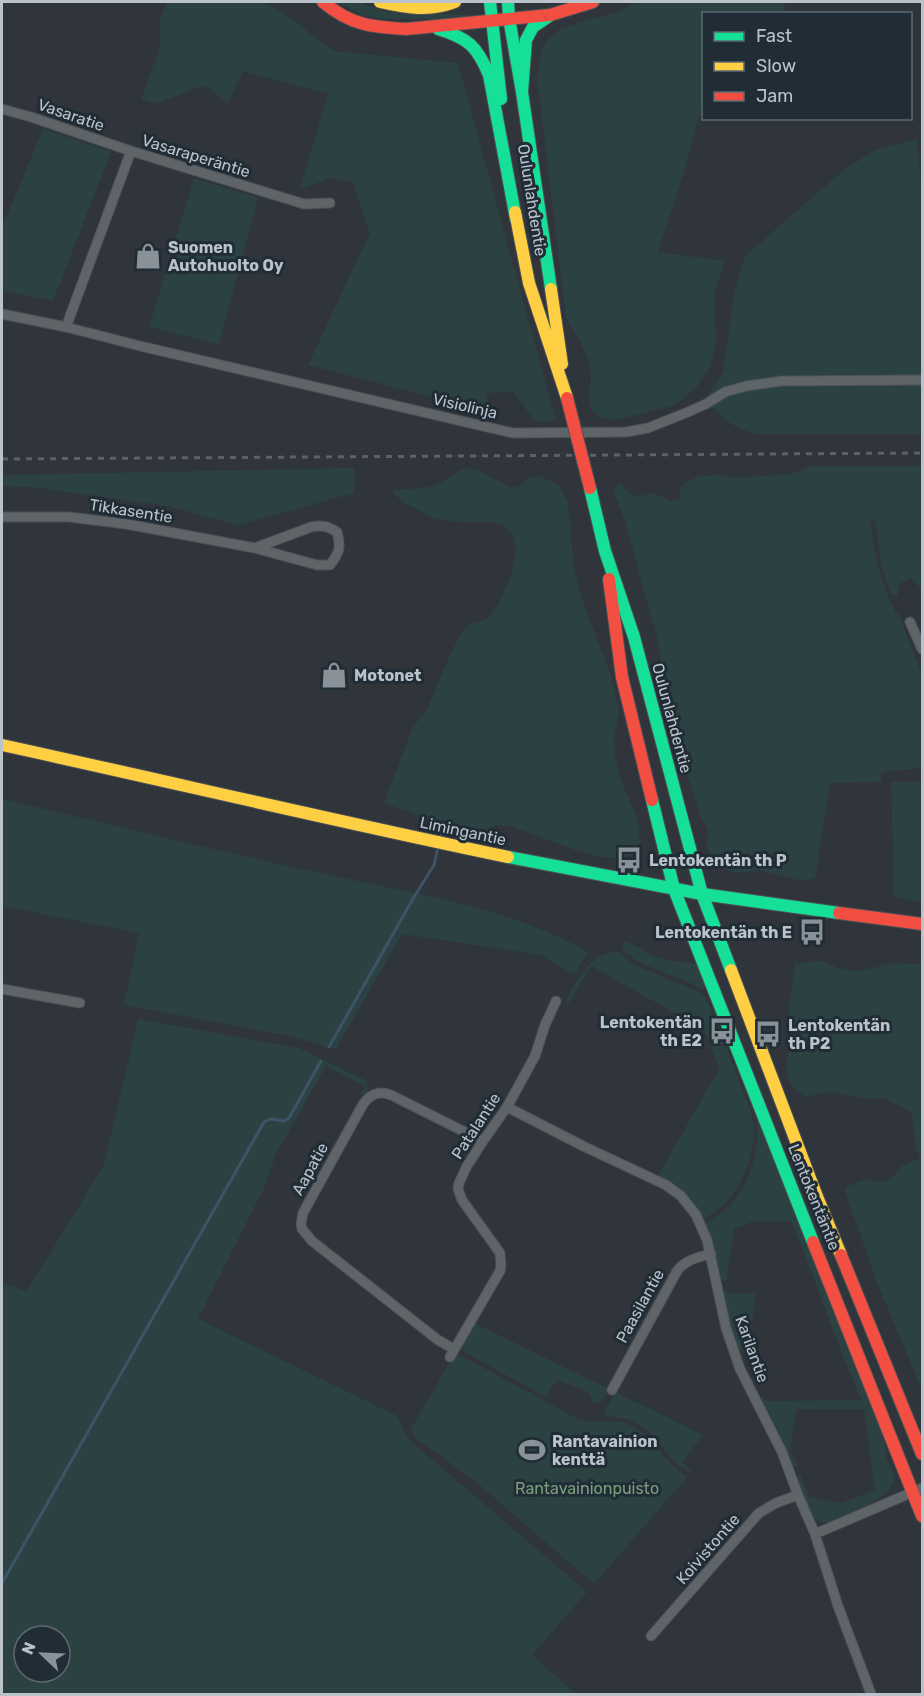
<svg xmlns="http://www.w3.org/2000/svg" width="924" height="1696" font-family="Rubik,sans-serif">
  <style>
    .green { fill: #2c4242; fill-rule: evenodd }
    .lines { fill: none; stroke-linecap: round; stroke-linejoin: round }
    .stream { stroke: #3e5365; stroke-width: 3 }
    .street-casing { stroke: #4c5156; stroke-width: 11 }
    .fast-casing { stroke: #4c5156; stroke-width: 14 }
    .slow-casing { stroke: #4c5156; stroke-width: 14 }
    .jam-casing { stroke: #4c5156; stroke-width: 14 }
    .street { stroke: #5f6469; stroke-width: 9 }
    .fast { stroke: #16e098; stroke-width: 12 }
    .slow { stroke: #ffcf43; stroke-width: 12 }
    .jam { stroke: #f24e42; stroke-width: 12 }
    .rail { stroke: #5d6267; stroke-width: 3; stroke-dasharray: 6 6; stroke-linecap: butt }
    .jam-bridge-casing { stroke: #4c5156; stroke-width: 14; stroke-linecap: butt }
    .jam-bridge { stroke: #f24e42; stroke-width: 12 }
    .labels { text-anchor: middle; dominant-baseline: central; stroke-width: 6; stroke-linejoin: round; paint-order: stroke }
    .street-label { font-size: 16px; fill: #bac3cb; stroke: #212d36 }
    .poi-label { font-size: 16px; font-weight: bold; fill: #bac3cb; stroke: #212d36; text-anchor: start }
    .park-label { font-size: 16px; fill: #7a9f7d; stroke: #212d36 }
  </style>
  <rect width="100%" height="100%" fill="#2f353b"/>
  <!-- green -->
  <path class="green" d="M167,2H262L281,11L333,51L458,63L556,421L535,422L514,392L484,393L495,413L308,365L370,233L353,182L331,178L300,189L328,94L243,71L228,103L204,85L155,104L141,99L160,47V20Z
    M338,2H360L385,12L474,15L452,19H382L361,15Z
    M637,2H786L782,13L704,14L703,102L685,168L658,252L725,261L714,294L716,339L711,366L696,388L673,406L616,420L602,418L592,411L589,401L591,377L589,363L580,341L566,317L537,78L541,51L547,41L561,28L621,11Z
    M43,129L111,152L53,301L2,290V228Z
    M917,139L922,199V434H753L731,424L708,404L707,396L723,372L735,290L745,256L844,170L875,150Z
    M194,178L258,198L219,344L149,327Z
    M811,466H922V591L916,582L910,578L900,584L897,596L891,594L881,565L878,537L875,521L872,519L870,522C875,554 880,584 896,613L899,615L922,675V768L881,772V782L830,783L815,879L798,880L759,870L736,873L724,869L711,856L707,846L708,831L700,815L683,760L665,685L656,632L642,585L626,523L613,490L621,483L629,493L637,497L653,493L671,501L680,499V489L686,482L700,476L719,475L732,478L791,474Z
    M354,468V493L238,525L168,506L32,487L2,486V475Z
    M465,468L479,471L512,488L520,486L530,477L539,476L558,484L568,502L574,569L585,608L610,673L619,712L614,740L615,756L620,778L638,820L640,842L637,851L630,856L616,858L602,857L578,851L510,826L496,825L482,833L466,832L384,803L413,727L427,709L450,655L461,634L470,624L487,619L497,607L511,576L516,550L513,535L504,526L490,522H457L434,518L405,503L395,495L393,490C406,488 423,490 436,485C447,480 454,472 465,468Z
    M891,782H922V903L894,896Z
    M2,799C108,824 213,850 320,873C410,893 507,906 588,952L574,975L541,955L402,934L336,1049L290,1036L124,1005L139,933L2,906Z
    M626,941L654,956L667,960L700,964L708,986L702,989L693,984L638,962L623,950L622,945Z
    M611,952L619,953L636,966L697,991L706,998L713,1014L709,1016L712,1022L716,1021L750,1109C760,1140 746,1183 723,1206C717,1211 710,1215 703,1219C692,1200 677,1186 658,1176L719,1069L705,1030L591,966L569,1003L565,1001C577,982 588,957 611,952Z
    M821,961L838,968L855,971L869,969L890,963L922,964V1390L876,1280L846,1194L845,1187L866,1179L878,1182L886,1181L894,1176L902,1166L918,1159L920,1154L916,1149L912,1112L886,1099L862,1098L829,1091L805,1097C765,1071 804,1041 788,1016L795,963Z
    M138,1019L299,1048L365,1080L368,1091L366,1094H361L365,1086L326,1066L276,1154L265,1186L198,1319L397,1416L408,1439L587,1592L532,1655L576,1694H2V1283L27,1291L104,1165ZM24,1636H60V1672H24Z
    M754,1105L877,1412L886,1450C884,1464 899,1470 893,1484C888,1498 844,1519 830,1522C825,1523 820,1522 816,1519C806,1513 800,1488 796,1478L800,1474L809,1497L841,1503L875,1490L864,1409H796L790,1450L799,1467L793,1466L776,1427L760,1399L762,1397L765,1401L861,1400L842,1354L792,1221H754L734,1229L726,1281L720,1280L715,1253L705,1224C712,1219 719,1215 725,1210C752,1187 764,1138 754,1105Z
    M727,1290L728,1294L756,1293L748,1350L740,1351L738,1350L731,1328L722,1291Z
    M474,1323L609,1389L602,1401L593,1403L591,1402L592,1398L589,1393L559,1380H557L545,1397L463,1351L461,1347Z
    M456,1355H460L576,1418C581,1419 585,1421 590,1421C602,1423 615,1419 627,1424C650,1432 665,1464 687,1477L594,1584L475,1481L414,1437L412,1430V1427L453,1357Z
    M615,1392L703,1435L682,1462L691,1471L690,1473C668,1460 656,1433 633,1421C624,1417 614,1418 605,1415V1410Z"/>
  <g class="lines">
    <!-- stream -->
    <path class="stream" d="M440,840L444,825
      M329,1047L414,897L434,865L438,847
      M2,1583L264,1122L270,1119L284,1121L289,1118L321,1061"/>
    <!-- street casing -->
    <g class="street-casing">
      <path id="street" d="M2,109L31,117L131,151
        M2,314L66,327L140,346L513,433L626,432L648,428L688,412L706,404L725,392L746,386L782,381L922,380
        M66,327L131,151L304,204L330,203
        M2,517H69L126,524L255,548L317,565H330C340,552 341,547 337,532C328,526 322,525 311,527L255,548
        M910,622L922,649
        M2,989L80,1003
        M507,1107L583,1146L666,1185L681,1196L696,1215L707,1240L726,1328L740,1369L782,1452L798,1495L815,1534L838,1606L871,1694
        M454,1349L438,1340L312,1241L302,1229L301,1224L303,1213L362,1106C369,1095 378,1090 391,1095L483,1141
        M450,1357L500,1271L501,1265L500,1253L462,1200L458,1189L459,1183L467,1166L483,1141L507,1107L535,1056L545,1025L556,1001
        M612,1390L677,1271C685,1260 698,1257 711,1254
        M815,1534L922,1488
        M651,1636L759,1513L776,1503L798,1495"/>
    </g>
    <!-- fast casing -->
    <g class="fast-casing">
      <path id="fast" d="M490,2L501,99
        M508,2L509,18L522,92L551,289
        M438,29C468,38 477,46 489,75L516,219
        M522,92L526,40L533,27L549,16
        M590,488L605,551L634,637L702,894L731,970
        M652,800L674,889L813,1242
        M508,857L702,894L839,913"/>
    </g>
    <!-- slow casing -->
    <g class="slow-casing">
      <path id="slow" d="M380,2C406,8 430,12 455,2
        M515,212L529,283L567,398
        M551,289L562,364
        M2,745C171,782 339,822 508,857
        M731,970L816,1194L841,1255"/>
    </g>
    <!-- jam casing -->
    <g class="jam-casing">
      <path id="jam" d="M323,2C351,25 371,27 406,29L550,15L593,2
        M609,579L622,677L652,800
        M839,913L922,924
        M813,1242L922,1516
        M841,1255L922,1454"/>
    </g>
    <!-- street -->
    <use href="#street" class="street"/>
    <!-- fast -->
    <use href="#fast" class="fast"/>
    <!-- slow -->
    <use href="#slow" class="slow"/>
    <!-- jam -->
    <use href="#jam" class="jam"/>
    <!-- rail -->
    <path class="rail" d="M2,459L922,453"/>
    <!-- jam-bridge casing -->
    <g class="jam-bridge-casing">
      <path id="jam-bridge" d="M567,398L590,488"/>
    </g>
    <!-- jam-bridge -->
    <use href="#jam-bridge" class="jam-bridge"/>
  </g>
  <!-- icons -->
  <defs>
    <g id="shop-bare" transform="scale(2.07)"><path d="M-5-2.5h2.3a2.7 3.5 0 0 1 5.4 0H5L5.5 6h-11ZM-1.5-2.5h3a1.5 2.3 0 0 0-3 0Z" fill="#899199" stroke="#212d36" stroke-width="2.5" paint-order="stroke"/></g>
    <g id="bus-bare" transform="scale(2.07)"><path d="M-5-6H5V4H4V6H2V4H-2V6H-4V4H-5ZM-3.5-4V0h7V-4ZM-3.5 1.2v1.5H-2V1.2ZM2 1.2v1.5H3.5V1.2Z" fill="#899199" stroke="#212d36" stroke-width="2.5" paint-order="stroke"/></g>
    <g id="stadium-bare" transform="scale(2.07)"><path d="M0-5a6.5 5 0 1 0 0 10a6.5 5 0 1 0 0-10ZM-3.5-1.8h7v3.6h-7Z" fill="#899199" stroke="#212d36" stroke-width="2.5" paint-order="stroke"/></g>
  </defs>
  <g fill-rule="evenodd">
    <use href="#shop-bare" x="148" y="256"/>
    <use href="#shop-bare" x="334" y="675"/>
    <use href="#bus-bare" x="629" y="860"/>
    <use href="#bus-bare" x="812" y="932"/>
    <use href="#bus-bare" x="722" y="1031"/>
    <use href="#bus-bare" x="768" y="1034"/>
    <use href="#stadium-bare" x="532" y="1450"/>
  </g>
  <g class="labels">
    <!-- street labels -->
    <g class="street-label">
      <text transform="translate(71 115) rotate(19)">Vasaratie</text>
      <text transform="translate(196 156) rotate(17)">Vasaraperäntie</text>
      <text transform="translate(532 200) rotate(81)">Oulunlahdentie</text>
      <text transform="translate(465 406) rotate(13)">Visiolinja</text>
      <text transform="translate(131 511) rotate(9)">Tikkasentie</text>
      <text transform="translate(672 718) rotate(75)">Oulunlahdentie</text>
      <text transform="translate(463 831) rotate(12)">Limingantie</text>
      <text transform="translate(476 1126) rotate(-57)">Patalantie</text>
      <text transform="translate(310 1169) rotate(-61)">Aapatie</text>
      <text transform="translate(814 1197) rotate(68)">Lentokentäntie</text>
      <text transform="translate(640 1306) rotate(-61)">Paasilantie</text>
      <text transform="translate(752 1349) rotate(70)">Karilantie</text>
      <text transform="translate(708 1549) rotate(-49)">Koivistontie</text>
    </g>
    <!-- poi labels -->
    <g class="poi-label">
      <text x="168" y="247">Suomen<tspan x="168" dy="18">Autohuolto Oy</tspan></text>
      <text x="354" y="675">Motonet</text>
      <text x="649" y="860">Lentokentän th P</text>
      <text x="792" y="932" text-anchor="end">Lentokentän th E</text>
      <text x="702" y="1022" text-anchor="end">Lentokentän<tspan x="702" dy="18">th E2</tspan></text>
      <text x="788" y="1025">Lentokentän<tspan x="788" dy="18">th P2</tspan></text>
      <text x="552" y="1441">Rantavainion<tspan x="552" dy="18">kenttä</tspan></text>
    </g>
    <!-- park labels -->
    <g class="park-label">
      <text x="587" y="1488">Rantavainionpuisto</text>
    </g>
  </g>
  <!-- border -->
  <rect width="924" height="1696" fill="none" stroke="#bac3cb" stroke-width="6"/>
  <!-- legend -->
  <rect x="702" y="12" width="210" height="108" fill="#212d36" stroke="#5e6972" stroke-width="1.5"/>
  <rect x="714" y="32" width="30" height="9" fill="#16e098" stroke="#5e6972" stroke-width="1.5"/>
  <text x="756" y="42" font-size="18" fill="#bac3cb">Fast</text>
  <rect x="714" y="62" width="30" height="9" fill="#ffcf43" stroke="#5e6972" stroke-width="1.5"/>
  <text x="756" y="72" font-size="18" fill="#bac3cb">Slow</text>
  <rect x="714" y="92" width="30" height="9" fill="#f24e42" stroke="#5e6972" stroke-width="1.5"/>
  <text x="756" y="102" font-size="18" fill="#bac3cb">Jam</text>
  <!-- north arrow -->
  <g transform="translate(42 1654) rotate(293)"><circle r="28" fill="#212d36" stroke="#5e6972" stroke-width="1.5"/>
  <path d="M0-4.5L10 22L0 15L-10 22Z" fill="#899199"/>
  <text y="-9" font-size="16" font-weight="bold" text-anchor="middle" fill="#bac3cb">N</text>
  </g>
</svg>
